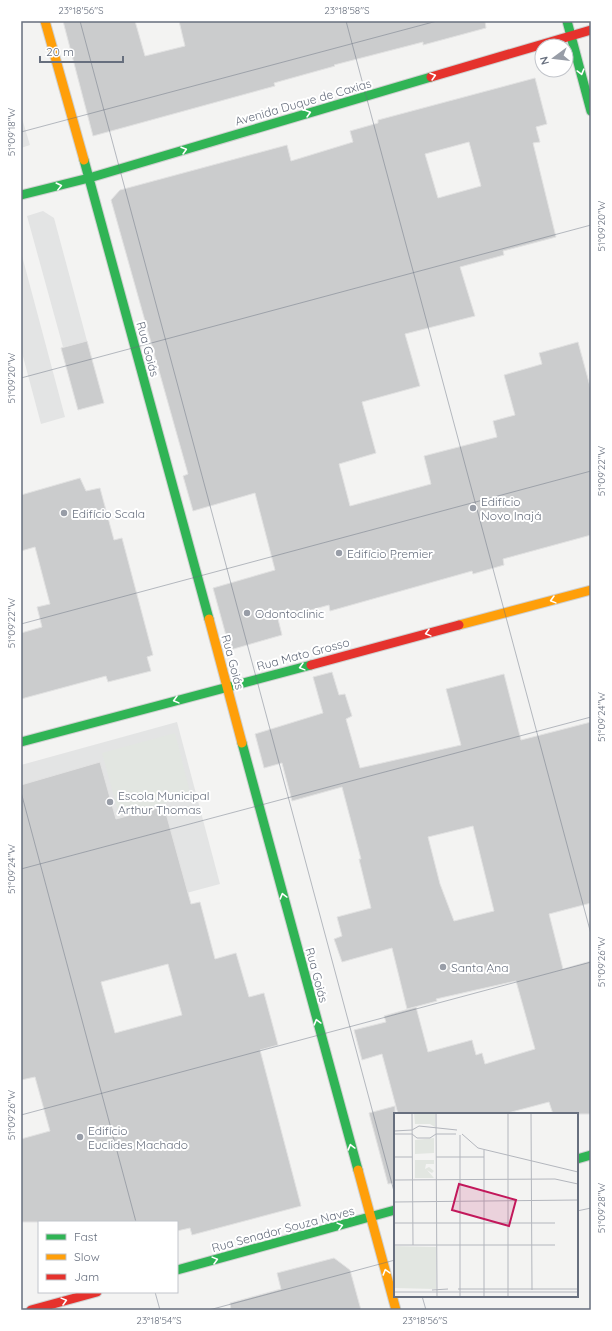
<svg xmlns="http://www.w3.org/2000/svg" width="612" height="1331" font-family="Quicksand,sans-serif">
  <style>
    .built { fill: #e3e4e4 }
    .green { fill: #e2e6e1 }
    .building { fill: #cbcccd; stroke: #e2e2e2; fill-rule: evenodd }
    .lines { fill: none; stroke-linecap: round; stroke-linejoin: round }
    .fast-casing { stroke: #cfd0d0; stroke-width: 11 }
    .slow-casing { stroke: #cfd0d0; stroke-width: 11 }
    .jam-casing { stroke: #cfd0d0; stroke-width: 11 }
    .fast { stroke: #30b455; stroke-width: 9 }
    .slow { stroke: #ff9f0a; stroke-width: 9 }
    .jam { stroke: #e5322d; stroke-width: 9 }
    .oneway { stroke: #fff }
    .ticks { fill: none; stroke: #676f7e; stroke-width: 1; stroke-opacity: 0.45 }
    .poi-dot { fill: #989da7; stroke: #fff; stroke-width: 1.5 }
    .labels { text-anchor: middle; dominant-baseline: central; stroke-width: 4; stroke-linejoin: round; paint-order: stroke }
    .street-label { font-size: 12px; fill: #676f7e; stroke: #fff }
    .poi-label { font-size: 12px; fill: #676f7e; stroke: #fff; text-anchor: start }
    .inset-road { fill: none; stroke: #b3b6bd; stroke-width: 1 }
    .view { fill: #c2185b; fill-opacity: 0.15; stroke: #c2185b; stroke-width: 2 }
    .inset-edge { fill: none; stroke: #676f7e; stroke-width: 2 }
    .neatline { fill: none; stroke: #676f7e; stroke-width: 1.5 }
    .ticks-label { font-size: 10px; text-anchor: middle; fill: #676f7e }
  </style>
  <rect width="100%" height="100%" fill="#f3f3f2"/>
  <!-- built -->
  <path class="built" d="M21,115L30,145L21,148Z
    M43,211L54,218L87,341L63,347L27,216Z
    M21,252L65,417L41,424L21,349Z
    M177,722L220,884L45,931L21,842V765Z"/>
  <!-- green -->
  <path class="green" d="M175,733L191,796L119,815L102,753Z"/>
  <!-- building -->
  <path class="building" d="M63,21H135L145,56L185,46L179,21H485L486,28L423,45V42L334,65L335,66L274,83L275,86L93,136Z
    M535,78L547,124L536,127L540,142L533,143L556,237L503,251L504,255L460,267L475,316L405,334L420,386L362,402L376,453L339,464L350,506L431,484L424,456L497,437L493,421L515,415L504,375L542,364L539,353L578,342L591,390V535L503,559L504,565L473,574L472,571L330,611L329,605L278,619L282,635L230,650L213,588L275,570L255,493L193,511L183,476L188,474L111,200L120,190L287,145L291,161L353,142L350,131L378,123V120ZM469,142L481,186L438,198L425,154Z
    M87,341L104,403L78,410L61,348Z
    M80,478L86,491L100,488L114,540L122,538L153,655L147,657L151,671L108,682L106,676L21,699V633L42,627L37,607L50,604L35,547L21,551V495Z
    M332,672L339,695L345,694L352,716L346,719L360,768L461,745L446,689L504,674L521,740L591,722V903L549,914L563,969L591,961V1114H553L549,1102L504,1114H398L382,1054L362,1060L354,1030L386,1022L384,1016L416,1007L428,1052L472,1040L476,1055L482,1053L485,1064L535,1049L516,981L436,999L437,1001L407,1009L392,948L342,962L334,939L342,936L337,917L371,908L359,859H361L342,787L292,801L282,763L264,768L255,734L323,713L313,677ZM473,826L494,911L454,921L440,884L428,837Z
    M100,762L116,819L164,806L191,904L200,902L215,959L236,953L249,997L264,993L278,1045L260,1050L301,1206L192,1235L190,1228L177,1231V1222H21V1139L50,1131L35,1077L21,1080V785ZM168,964L182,1015L115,1033L101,982Z
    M395,1106V1183L388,1184L369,1113Z
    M334,1258L350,1270L361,1310H231L230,1303L281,1289L277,1273Z"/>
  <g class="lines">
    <!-- fast casing -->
    <g class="fast-casing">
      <path id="fast" d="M567,21L591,111
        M84,160L209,619
        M21,195L89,178L431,77
        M21,742L311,665
        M242,743L358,1170
        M577,1159L591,1155
        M177,1270L395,1210"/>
    </g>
    <!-- slow casing -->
    <g class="slow-casing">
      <path id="slow" d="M45,21L84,160
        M209,619L242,743
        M459,625L591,590
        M358,1170L396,1310"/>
    </g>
    <!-- jam casing -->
    <g class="jam-casing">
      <path id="jam" d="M431,77L591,30
        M311,665L459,625
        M31,1310L97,1292"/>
    </g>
    <!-- fast -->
    <use href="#fast" class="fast"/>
    <!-- slow -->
    <use href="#slow" class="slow"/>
    <!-- jam -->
    <use href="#jam" class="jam"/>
  </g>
  <!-- one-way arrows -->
  <defs><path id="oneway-chevron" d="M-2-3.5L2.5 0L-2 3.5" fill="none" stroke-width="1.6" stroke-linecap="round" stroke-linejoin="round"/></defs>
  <g class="oneway">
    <use href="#oneway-chevron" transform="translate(581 72) rotate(75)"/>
    <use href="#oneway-chevron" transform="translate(433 76) rotate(-16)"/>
    <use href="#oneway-chevron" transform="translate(308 113) rotate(-16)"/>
    <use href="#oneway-chevron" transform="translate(184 150) rotate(-16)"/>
    <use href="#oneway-chevron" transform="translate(59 186) rotate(-14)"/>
    <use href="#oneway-chevron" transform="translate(553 600) rotate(165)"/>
    <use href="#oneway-chevron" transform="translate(428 633) rotate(165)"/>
    <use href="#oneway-chevron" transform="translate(302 667) rotate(165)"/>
    <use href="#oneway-chevron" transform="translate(176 700) rotate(165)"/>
    <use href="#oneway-chevron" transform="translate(283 896) rotate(-105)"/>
    <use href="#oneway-chevron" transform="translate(317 1022) rotate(-105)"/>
    <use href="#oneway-chevron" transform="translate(351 1147) rotate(-105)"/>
    <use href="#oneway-chevron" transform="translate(340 1226) rotate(-15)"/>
    <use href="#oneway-chevron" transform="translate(215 1260) rotate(-15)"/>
    <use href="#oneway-chevron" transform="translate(386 1272) rotate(-106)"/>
    <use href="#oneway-chevron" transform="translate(64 1301) rotate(-15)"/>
  </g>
  <!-- ticks -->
  <path class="ticks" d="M80,21L395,1195M346,21L591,934M21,132L437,21M21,378L591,225M21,624L591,471M21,792L136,1222M21,869L591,717M21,1115L591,962M577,1211L591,1208M155,1292L160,1310M422,1296L426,1310M209,1310L395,1260"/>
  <!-- markers -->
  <g class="poi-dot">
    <circle cx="473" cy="508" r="4"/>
    <circle cx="64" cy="513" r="4"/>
    <circle cx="339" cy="553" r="4"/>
    <circle cx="247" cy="613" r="4"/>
    <circle cx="110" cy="802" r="4"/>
    <circle cx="443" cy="967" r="4"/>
    <circle cx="80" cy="1137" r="4"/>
  </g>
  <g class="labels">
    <!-- street labels -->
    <g class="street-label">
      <text transform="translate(303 102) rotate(-16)">Avenida Duque de Caxias</text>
      <text transform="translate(148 349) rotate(75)">Rua Goiás</text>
      <text transform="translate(303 654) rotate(-15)">Rua Mato Grosso</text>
      <text transform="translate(233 662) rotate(75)">Rua Goiás</text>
      <text transform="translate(317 975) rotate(75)">Rua Goiás</text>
      <text transform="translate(283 1229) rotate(-15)">Rua Senador Souza Naves</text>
    </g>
    <!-- poi labels -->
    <g class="poi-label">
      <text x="481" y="501">Edifício<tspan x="481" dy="14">Novo Inajá</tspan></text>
      <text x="72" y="513">Edifício Scala</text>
      <text x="347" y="553">Edifício Premier</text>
      <text x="255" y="613">Odontoclinic</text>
      <text x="118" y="795">Escola Municipal<tspan x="118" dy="14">Arthur Thomas</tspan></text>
      <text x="451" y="967">Santa Ana</text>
      <text x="88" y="1130">Edifício<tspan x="88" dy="14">Euclides Machado</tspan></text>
    </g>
  </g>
  <!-- overview -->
  <g transform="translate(394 1113)">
    <rect width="184" height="184" fill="#f3f3f2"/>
    <path d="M20,0H41V14L36,11H21ZM40,25V40L21,41V27ZM21,47H40V51H32L31,56L35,54L40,58L38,60L33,57L40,65H21ZM0,133L42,134V176L0,175Z" fill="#e2e6e1"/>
    <path class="inset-road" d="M18,0L19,132M42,0L43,184M114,0V40M137,0L138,177M0,18L18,17L25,13L63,17M0,21H18L23,25H36L42,21H62M68,21L84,35L184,59M66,22V184M90,37V184M114,40V184M0,44H18M42,44H90M0,67L161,66L184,71M0,89L184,87M0,110H161M0,132H161M64,176H184M38,177L54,176M0,179H184"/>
    <path class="view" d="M65,71L122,87L115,113L58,97Z"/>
    <rect width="184" height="184" class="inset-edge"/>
  </g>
  <!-- border -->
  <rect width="612" height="1331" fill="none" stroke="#ffffff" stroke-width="44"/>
  <!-- legend -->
  <rect x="38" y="1221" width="140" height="72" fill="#ffffff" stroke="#c2c5cb"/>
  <rect x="46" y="1234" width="20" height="6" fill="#30b455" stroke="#c2c5cb"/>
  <text x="74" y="1241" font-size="12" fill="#676f7e">Fast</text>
  <rect x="46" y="1254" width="20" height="6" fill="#ff9f0a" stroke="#c2c5cb"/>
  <text x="74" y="1261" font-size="12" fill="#676f7e">Slow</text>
  <rect x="46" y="1274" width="20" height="6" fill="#e5322d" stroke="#c2c5cb"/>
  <text x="74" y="1281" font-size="12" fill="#676f7e">Jam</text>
  <!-- north arrow -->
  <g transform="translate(554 58) rotate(255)"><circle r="19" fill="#ffffff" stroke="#c2c5cb"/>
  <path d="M0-3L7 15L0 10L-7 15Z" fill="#989da7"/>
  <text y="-6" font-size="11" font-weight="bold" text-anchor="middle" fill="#676f7e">N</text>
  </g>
  <!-- scale -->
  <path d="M40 56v6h83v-6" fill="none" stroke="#676f7e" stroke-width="2"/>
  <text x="46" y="56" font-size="12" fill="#676f7e" stroke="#ffffff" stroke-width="3" paint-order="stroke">20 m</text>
  <rect x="22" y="22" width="568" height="1287" class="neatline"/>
  <g class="ticks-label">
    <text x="81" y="14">23°18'56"S</text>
    <text x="347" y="14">23°18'58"S</text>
    <text transform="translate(11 132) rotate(-90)" y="4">51°09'18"W</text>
    <text transform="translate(601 226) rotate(-90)" y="4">51°09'20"W</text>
    <text transform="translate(11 378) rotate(-90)" y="4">51°09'20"W</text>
    <text transform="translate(601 471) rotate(-90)" y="4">51°09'22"W</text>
    <text transform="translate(11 623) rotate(-90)" y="4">51°09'22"W</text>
    <text transform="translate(601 717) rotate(-90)" y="4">51°09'24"W</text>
    <text transform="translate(11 869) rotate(-90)" y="4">51°09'24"W</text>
    <text transform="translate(601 962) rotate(-90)" y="4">51°09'26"W</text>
    <text transform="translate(11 1115) rotate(-90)" y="4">51°09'26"W</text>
    <text transform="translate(601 1208) rotate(-90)" y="4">51°09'28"W</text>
    <text x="159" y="1324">23°18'54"S</text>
    <text x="425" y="1324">23°18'56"S</text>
  </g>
</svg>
